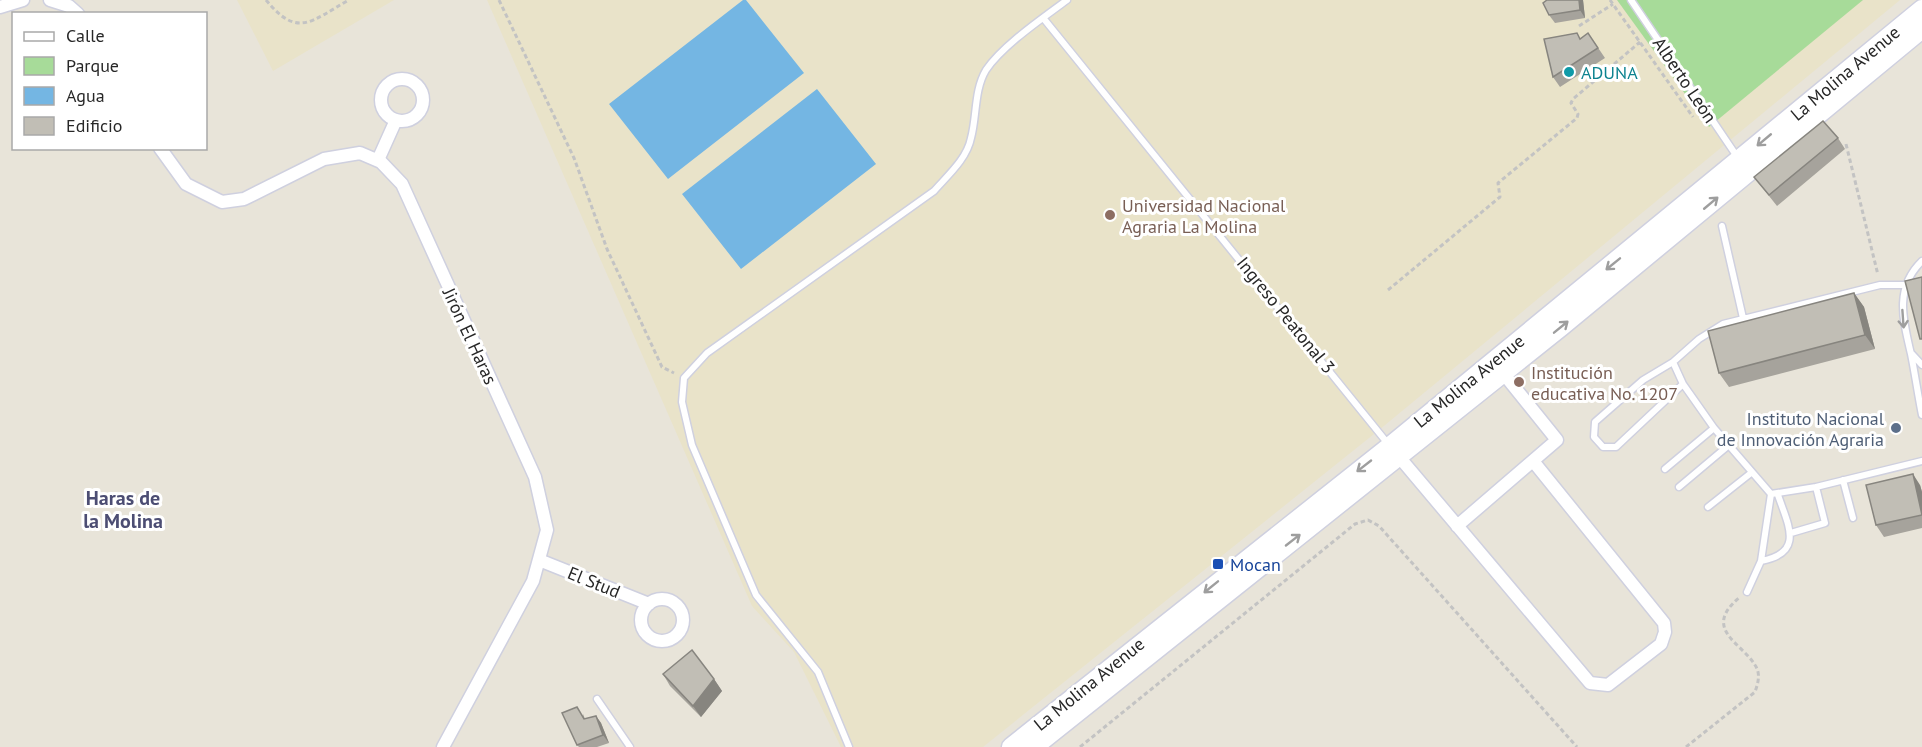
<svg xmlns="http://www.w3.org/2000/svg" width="1922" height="747" font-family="'PT Sans',sans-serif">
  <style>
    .education { fill: #e9e3c9 }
    .green { fill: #a7db99 }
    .water { fill: #74b6e3 }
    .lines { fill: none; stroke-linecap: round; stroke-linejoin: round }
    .lane-casing { stroke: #cfd0df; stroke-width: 9 }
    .street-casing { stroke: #cfd0df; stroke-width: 15 }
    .secondary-casing { stroke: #cfd0df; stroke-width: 21 }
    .path { stroke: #c3c3c3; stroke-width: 3; stroke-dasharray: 4.5 3; stroke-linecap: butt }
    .lane { stroke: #fff; stroke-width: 6 }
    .street { stroke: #fff; stroke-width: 12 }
    .secondary { stroke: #fff; stroke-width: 18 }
    .wall { fill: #a6a39c }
    .shaded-wall { fill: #87857f }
    .building { fill: #c1beb5; stroke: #87857f; stroke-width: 1.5 }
    .oneway { stroke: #9e9e9e }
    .culture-dot { fill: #0f9aa8; stroke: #fff; stroke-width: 2 }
    .education-dot { fill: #8d6e63; stroke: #fff; stroke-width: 2 }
    .service-dot { fill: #5c6f8a; stroke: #fff; stroke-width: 2 }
    .transit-dot { fill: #1a4fb4; stroke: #fff; stroke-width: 2 }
    .labels { text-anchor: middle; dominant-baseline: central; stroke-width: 6; stroke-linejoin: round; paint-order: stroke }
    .culture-label { font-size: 18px; fill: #0d838f; stroke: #fff; text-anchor: start }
    .street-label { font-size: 18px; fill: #272727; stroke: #fff }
    .education-label { font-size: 18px; fill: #785e54; stroke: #fff; text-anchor: start }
    .service-label { font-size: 18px; fill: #4e5e75; stroke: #fff; text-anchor: end }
    .transit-label { font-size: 18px; fill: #164399; stroke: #fff; text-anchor: start }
    .neighbourhood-label { font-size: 20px; font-weight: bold; fill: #4c4d73; stroke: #fff }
  </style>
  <rect width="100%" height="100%" fill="#e8e4d9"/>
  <!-- education -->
  <path class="education" d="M237,0H394L273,71Z
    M487,0H1900L1379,430L983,747H841L794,652L752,606Z"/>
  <!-- green -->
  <path class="green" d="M1617,0H1863L1709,127Z"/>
  <!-- water -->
  <path class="water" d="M743,0H746L804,73L668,179L609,104Z
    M817,89L876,164L741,269L682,194Z"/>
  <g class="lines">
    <!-- lane casing -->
    <g class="lane-casing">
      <path id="lane" d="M1631,0L1738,158
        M1044,19L1389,445
        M1722,226L1743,318
        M1922,261C1894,288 1903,320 1911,354C1915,374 1918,395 1922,415
        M1905,285H1880L1723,324L1699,339L1673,362L1683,384L1714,428L1771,494L1816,487L1922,461
        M1911,353L1922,365
        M1673,362L1643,380L1595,422L1594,437L1603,447H1616L1683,384
        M1665,469L1714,428
        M1843,480L1853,518
        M1679,487L1729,445
        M1708,507L1751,473
        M1791,533L1825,523L1816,487
        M1761,561C1805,553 1788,525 1778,495
        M1747,592L1761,561L1771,494
        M597,699L630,747
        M849,747L818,672L756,595L692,445L682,402L684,378L707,353L934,191C947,176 967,159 971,138C977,116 974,90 986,70C1003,45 1043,18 1067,0"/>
    </g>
    <!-- street casing -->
    <g class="street-casing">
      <path id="street" d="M50,0L69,6L78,14
        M0,7L23,0
        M381 100a21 21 0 1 1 42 0a21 21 0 1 1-42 0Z
        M160,148L186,184L222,202L244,199L324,159L360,153L381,162L402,184L535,477L547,530L533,581L443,747
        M378,160L396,120
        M1395,452L1590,683L1608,685L1661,644L1665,632L1664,623L1533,461
        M1457,526L1557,440L1499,368
        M539,560L649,604
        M641 620a21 21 0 1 1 42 0a21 21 0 1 1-42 0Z"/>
    </g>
    <!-- secondary casing -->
    <g class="secondary-casing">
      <path id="secondary" d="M1011,747L1390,446L1922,9
        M1034,747L1561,327L1922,29"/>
    </g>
    <!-- path -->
    <path class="path" d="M266,0C298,39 311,21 349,0
      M499,0L574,158L607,249L662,367L674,373
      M1610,0L1693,117
      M1579,26L1613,4
      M1846,144L1878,275
      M1388,290L1500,197L1498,183L1577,118L1578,114L1571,103L1573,99L1640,42
      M1080,747L1355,524L1368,520L1379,526L1577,747
      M1686,747L1755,692C1758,683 1761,674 1755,665C1742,643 1701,629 1740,597"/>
    <!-- lane -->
    <use href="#lane" class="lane"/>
    <!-- street -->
    <use href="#street" class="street"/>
    <!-- secondary -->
    <use href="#secondary" class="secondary"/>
  </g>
  <!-- wall -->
  <path class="wall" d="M1547,0H1583L1585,18L1555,23L1549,15Z
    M1577,33L1580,39L1588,33L1605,58L1560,87L1553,77Z
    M1838,138L1845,149L1777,206L1754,177Z
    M1854,293L1864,307L1875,349L1729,387L1719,373Z
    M1920,485L1922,492V528L1884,537L1876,525Z
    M663,674L714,679L722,691L701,717L670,686Z
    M583,714L585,719L596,716L601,723L609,743L597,747H579L577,745Z"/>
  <!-- shaded-wall -->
  <path class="shaded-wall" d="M1579,0H1583L1585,18L1580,10Z
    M1854,293L1864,307L1875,349L1865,335Z
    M1913,474L1920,485L1922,492V515Z
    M714,679L722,691L701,717L693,706Z
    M596,716L601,723L609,743L603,735Z"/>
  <!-- building -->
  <path class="building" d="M1547,0H1579L1580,10L1549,15L1543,3Z
    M1577,33L1580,39L1588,33L1598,48L1553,77L1544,39Z
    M1823,121L1838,138L1769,195L1754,177Z
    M1922,277V339H1920L1905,281Z
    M1854,293L1865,335L1719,373L1708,331Z
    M1913,474L1922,515L1876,525L1866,485Z
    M692,650L714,679L693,706L663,674Z
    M577,707L584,719L596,716L603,735L577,745L562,713Z"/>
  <!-- one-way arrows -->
  <defs><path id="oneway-shaft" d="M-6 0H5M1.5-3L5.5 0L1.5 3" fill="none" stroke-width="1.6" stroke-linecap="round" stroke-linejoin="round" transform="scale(1.5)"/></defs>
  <g class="oneway">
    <use href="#oneway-shaft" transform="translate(1764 140) rotate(140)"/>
    <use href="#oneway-shaft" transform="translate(1711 203) rotate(-40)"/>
    <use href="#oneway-shaft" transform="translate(1613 264) rotate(141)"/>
    <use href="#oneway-shaft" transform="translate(1903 319) rotate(86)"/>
    <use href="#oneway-shaft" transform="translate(1561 327) rotate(-39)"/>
    <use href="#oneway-shaft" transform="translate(1364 466) rotate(142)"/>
    <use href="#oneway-shaft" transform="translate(1293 540) rotate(-38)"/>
    <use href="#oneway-shaft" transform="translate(1211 587) rotate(141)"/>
  </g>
  <!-- markers -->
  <circle class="culture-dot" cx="1569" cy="72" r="6"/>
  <g class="education-dot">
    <circle cx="1110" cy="215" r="6"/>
    <circle cx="1519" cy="382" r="6"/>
  </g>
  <circle class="service-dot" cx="1896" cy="428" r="6"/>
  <rect class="transit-dot" x="1212" y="558" width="12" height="12" rx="3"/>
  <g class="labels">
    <!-- culture labels -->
    <g class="culture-label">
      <text x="1581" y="72">ADUNA</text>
    </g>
    <!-- street labels -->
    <g class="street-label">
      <text transform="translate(1845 73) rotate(-40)">La Molina Avenue</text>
      <text transform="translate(1685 80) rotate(56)">Alberto León</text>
      <text transform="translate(1286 315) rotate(51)">Ingreso Peatonal 3</text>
      <text transform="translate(470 336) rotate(65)">Jirón El Haras</text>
      <text transform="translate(1469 381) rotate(-39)">La Molina Avenue</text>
      <text transform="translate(594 582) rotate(22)">El Stud</text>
      <text transform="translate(1089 684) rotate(-39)">La Molina Avenue</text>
    </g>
    <!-- education labels -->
    <g class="education-label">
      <text x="1122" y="205">Universidad Nacional<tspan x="1122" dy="21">Agraria La Molina</tspan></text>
      <text x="1531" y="372">Institución<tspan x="1531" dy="21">educativa No. 1207</tspan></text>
    </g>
    <!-- service labels -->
    <g class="service-label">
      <text x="1884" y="418">Instituto Nacional<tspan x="1884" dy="21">de Innovación Agraria</tspan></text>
    </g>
    <!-- transit labels -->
    <g class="transit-label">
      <text x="1230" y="564">Mocan</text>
    </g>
    <!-- neighbourhood labels -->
    <g class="neighbourhood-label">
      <text x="123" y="498">Haras de<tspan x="123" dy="23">la Molina</tspan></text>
    </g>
  </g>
  <!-- legend -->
  <rect x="12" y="12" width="195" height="138" fill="#ffffff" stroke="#a9a9a9" stroke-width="1.5"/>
  <rect x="24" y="32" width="30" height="9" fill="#ffffff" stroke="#a9a9a9" stroke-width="1.5"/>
  <text x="66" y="42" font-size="18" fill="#272727">Calle</text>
  <rect x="24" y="57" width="30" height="18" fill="#a7db99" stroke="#a9a9a9" stroke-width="1.5"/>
  <text x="66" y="72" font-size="18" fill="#272727">Parque</text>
  <rect x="24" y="87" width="30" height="18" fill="#74b6e3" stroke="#a9a9a9" stroke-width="1.5"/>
  <text x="66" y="102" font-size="18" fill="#272727">Agua</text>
  <rect x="24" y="117" width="30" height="18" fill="#c1beb5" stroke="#a9a9a9" stroke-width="1.5"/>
  <text x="66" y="132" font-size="18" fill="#272727">Edificio</text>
</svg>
